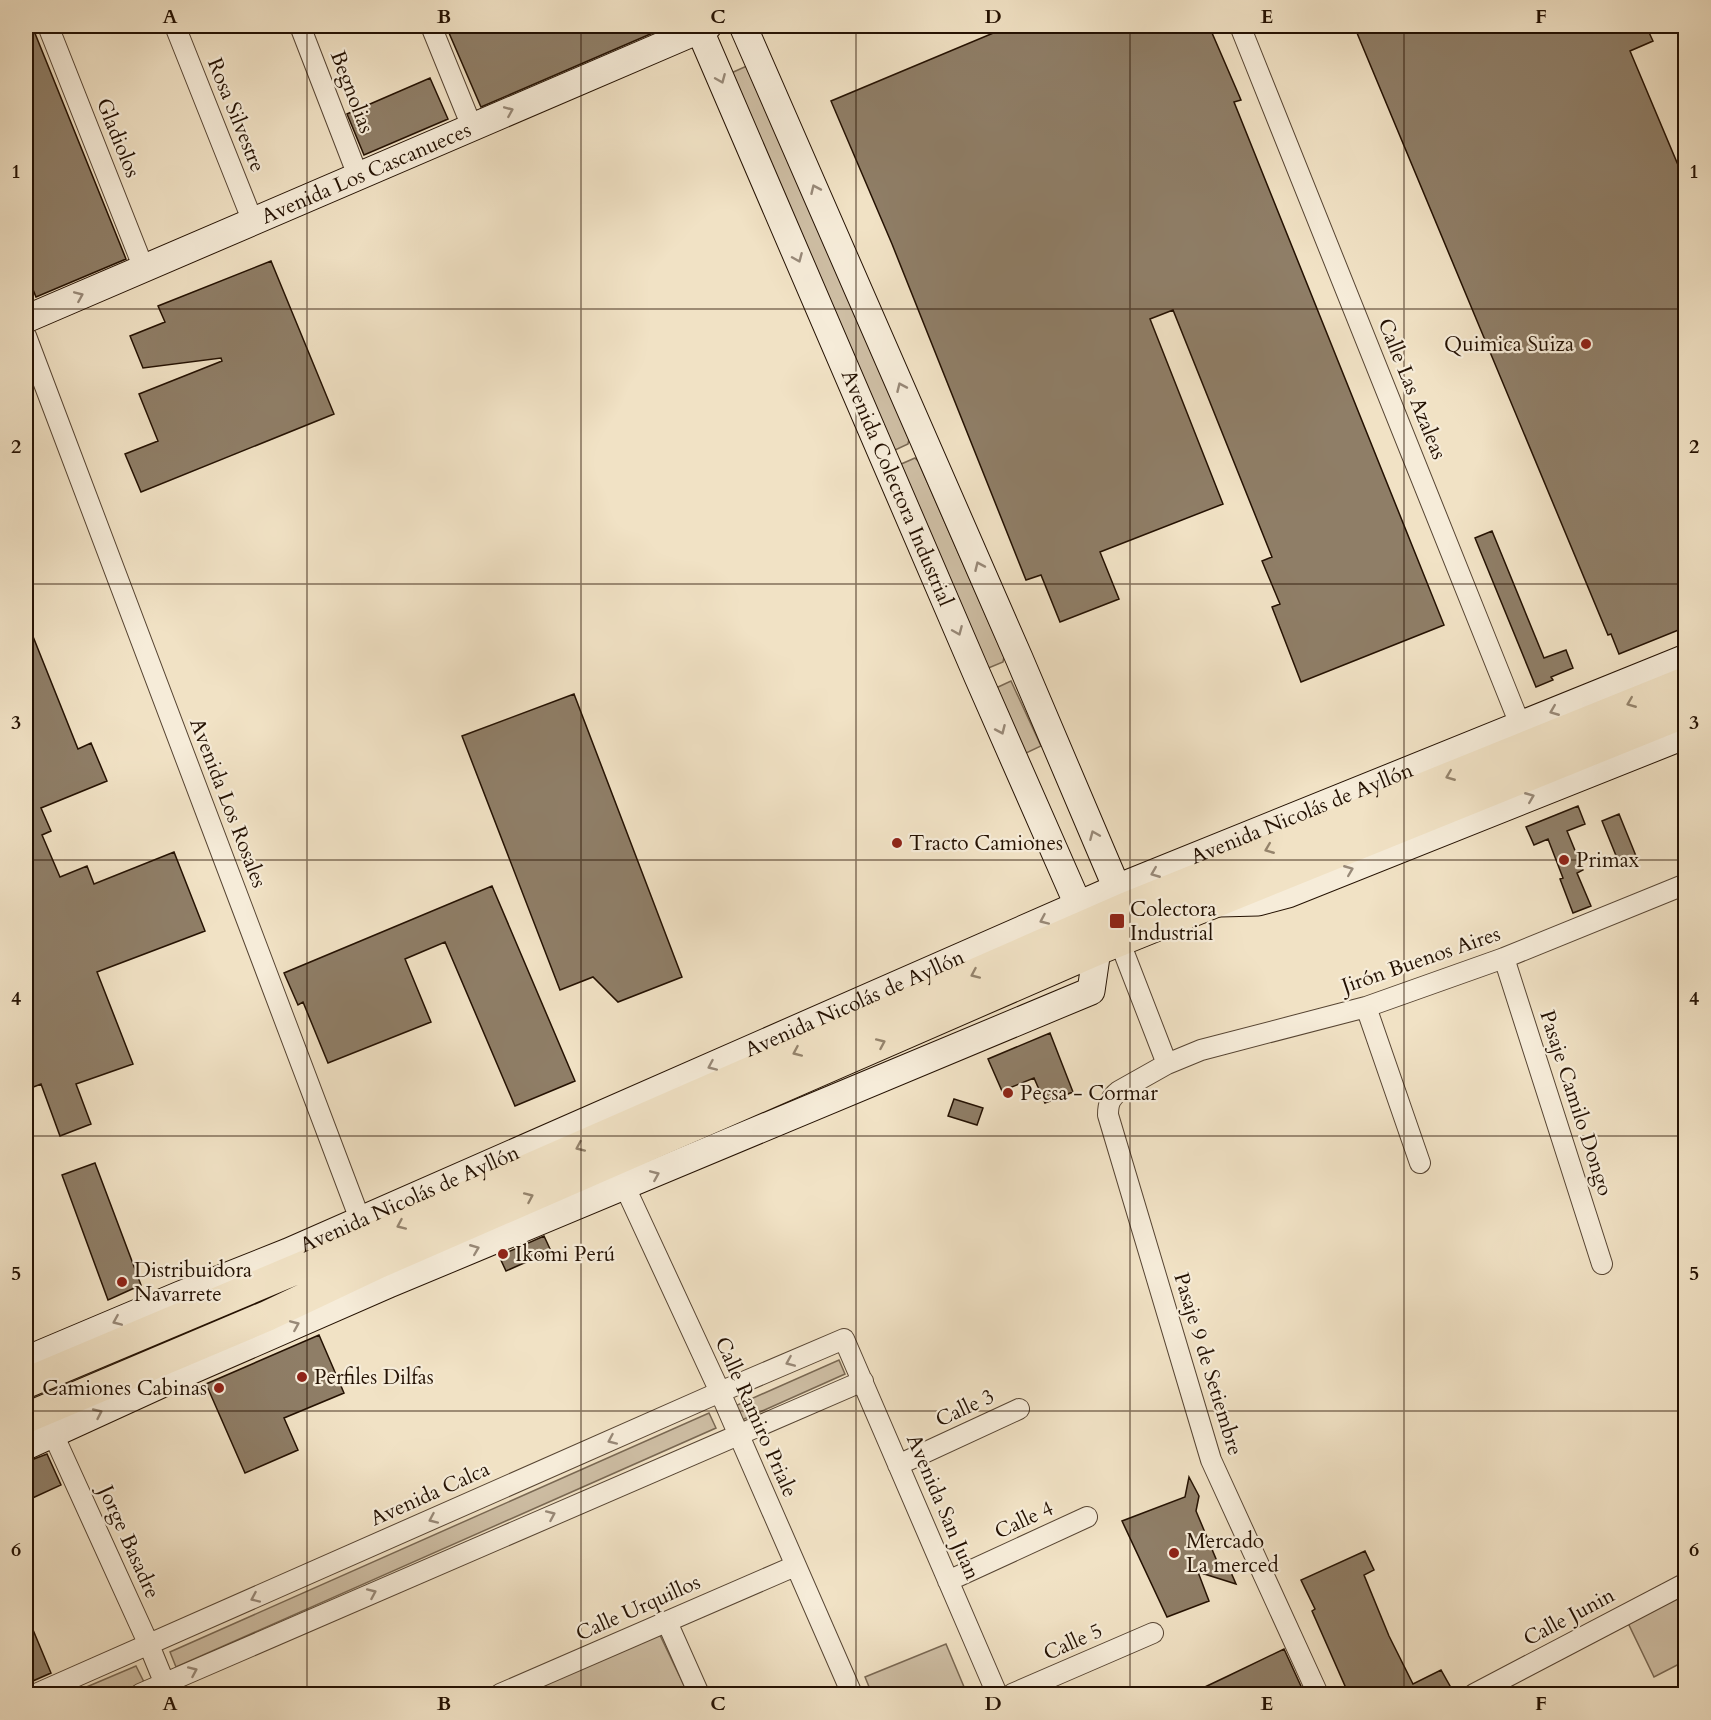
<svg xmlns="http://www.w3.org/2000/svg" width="1711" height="1720" font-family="Cardo,serif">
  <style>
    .green { fill: #cebea4; stroke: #796853; stroke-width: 1.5 }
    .building { fill: #8f7e67; stroke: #241102; stroke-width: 1.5 }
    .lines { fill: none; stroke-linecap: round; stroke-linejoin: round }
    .street-casing { stroke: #574533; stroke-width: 22 }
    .secondary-casing { stroke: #241102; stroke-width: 29 }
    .primary-casing { stroke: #241102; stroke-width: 32 }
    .street { stroke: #f6ecd9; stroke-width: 20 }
    .secondary { stroke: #f6ecd9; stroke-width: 27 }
    .primary { stroke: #f1e2c5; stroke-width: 30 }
    .oneway { stroke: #988978 }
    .oneway2 { stroke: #95846d }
    .grid { fill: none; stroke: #241102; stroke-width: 1.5; stroke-opacity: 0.55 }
    .poi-dot { fill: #8f2418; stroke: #f6ecd9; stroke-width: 2 }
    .labels { text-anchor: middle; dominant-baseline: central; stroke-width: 4.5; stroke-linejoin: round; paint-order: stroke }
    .street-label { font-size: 21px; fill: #241102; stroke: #f6ecd9 }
    .poi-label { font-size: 21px; fill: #241102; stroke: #f6ecd9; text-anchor: start }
    .neatline { fill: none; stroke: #241102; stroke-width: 2 }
    .grid-label { font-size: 20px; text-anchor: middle; font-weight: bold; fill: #241102 }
  </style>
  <rect width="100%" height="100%" fill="#f1e2c5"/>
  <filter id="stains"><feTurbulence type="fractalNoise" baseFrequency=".00333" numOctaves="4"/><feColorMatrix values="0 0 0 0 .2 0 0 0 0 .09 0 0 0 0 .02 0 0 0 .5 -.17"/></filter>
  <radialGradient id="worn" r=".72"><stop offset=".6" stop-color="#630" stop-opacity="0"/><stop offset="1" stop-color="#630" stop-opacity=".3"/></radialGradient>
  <!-- green -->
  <path class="green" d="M749,65L909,439L908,444L893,451L729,74Z
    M915,458L918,461L1004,657L1003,662L986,669L899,465Z
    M1011,681L1041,746L1022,755L996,688Z
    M839,1360L845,1374L742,1420L735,1406Z
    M709,1413L716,1428L176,1667L170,1652Z
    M1685,1595V1661L1654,1677L1628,1623Z
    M658,1631L688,1694H511Z
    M946,1644L967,1694H872L865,1677Z
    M136,1666L145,1684L120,1694H70Z"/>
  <!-- building -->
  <path class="building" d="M26,26H32L126,259L36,297L26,272Z
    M446,26H669L481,107Z
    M1010,26H1209L1241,100L1234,102L1444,625L1301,682L1272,607L1280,604L1262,561L1272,557L1173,310L1150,319L1223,504L1100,552L1119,599L1060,622L1041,575L1026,580L892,244L831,101Z
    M1361,26H1646L1653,41L1630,51L1686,184V627L1619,654L1611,634L1608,635L1357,33L1364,31Z
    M430,78L448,119L364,155L347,114Z
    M271,261L334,414L141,492L125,454L158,441L139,394L222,361L221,358L143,368L130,336L165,322L158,306Z
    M1492,531L1544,658L1566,650L1573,668L1551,677L1553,680L1536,687L1475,538Z
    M26,619L78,749L91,743L107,781L41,808L51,831L42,835L60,877L87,866L94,884L174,852L205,931L97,972L133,1064L76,1084L91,1124L60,1136L41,1084L26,1090Z
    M574,694L682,977L618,1002L593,977L560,990L462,736Z
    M1578,806L1585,824L1567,831L1583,870L1577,873L1591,906L1573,913L1560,879L1563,878L1548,839L1534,845L1526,827Z
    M1619,814L1636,856L1619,863L1602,821Z
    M492,886L575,1081L515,1106L445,942L405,959L431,1022L328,1063L303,1002L298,1005L284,973Z
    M1050,1033L1073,1092L1045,1103L1034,1078L1002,1091L988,1059Z
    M954,1099L983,1108L977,1125L948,1116Z
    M95,1163L141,1285L108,1300L62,1175Z
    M544,1236L551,1251L506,1271L499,1256Z
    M319,1335L344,1393L284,1418L298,1450L245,1473L206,1384Z
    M47,1454L61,1485L26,1501V1462Z
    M1189,1477L1199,1496L1196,1511L1219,1566L1229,1568L1236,1584L1198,1572L1209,1601L1167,1617L1122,1521L1185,1497Z
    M1365,1551L1374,1570L1364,1575L1389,1636L1413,1684L1441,1670L1450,1686L1434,1695H1349L1312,1611L1315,1609L1301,1580Z
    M26,1613L51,1673L26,1684Z
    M1284,1649L1305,1695H1188L1228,1676Z"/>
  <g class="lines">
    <!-- street casing -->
    <g class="street-casing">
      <path id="street" d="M48,26L144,269
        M175,26L253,222
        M300,26L358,176
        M431,26L472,127
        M1240,26L1525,737
        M26,336L364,1230
        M1119,940L1167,1064
        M1504,958L1602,1264
        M1366,1007L1420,1163
        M619,1174L720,1392L852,1694
        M48,1423L149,1645L169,1694
        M898,1465L1019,1409
        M948,1581L1087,1517
        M667,1622L699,1694
        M36,1694L720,1392L844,1339L997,1694
        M140,1694L863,1381
        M500,1694L795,1566
        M1012,1694L1153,1633
        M1318,1694L1211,1460L1108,1115C1108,1104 1110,1098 1119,1091L1167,1064L1201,1050L1366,1007L1504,958L1686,884
        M1474,1694L1686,1583"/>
    </g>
    <!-- secondary casing -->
    <g class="secondary-casing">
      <g id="secondary">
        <path d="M743,26L1019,658L1124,905"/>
        <path id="s1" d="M26,319L708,26"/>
        <path d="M1220,903L1258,902L1288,894L1686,735"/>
        <path id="s2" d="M26,1360L180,1295L288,1252L1117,888L1686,658"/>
        <path d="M26,1446L192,1370L389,1284L1091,991L1097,950L1087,925L978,677L698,26"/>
      </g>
    </g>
    <!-- primary casing -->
    <g class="primary-casing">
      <path id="primary" d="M26,1383L368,1239L1125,908L1686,682
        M26,1418L267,1316L379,1263L1097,950L1686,712"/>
    </g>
    <!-- street -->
    <use href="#street" class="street"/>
    <!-- secondary -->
    <use href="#secondary" class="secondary"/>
    <!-- primary -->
    <use href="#primary" class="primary"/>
  </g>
  <!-- one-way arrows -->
  <defs><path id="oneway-chevron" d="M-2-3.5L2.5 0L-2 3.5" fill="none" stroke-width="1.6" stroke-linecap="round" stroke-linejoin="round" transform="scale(1.5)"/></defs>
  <g class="oneway">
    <use href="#oneway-chevron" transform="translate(721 79) rotate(67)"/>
    <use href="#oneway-chevron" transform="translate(509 111) rotate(-23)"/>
    <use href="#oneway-chevron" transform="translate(815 189) rotate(-114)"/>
    <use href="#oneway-chevron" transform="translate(798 258) rotate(67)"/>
    <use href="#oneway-chevron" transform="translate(79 296) rotate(-23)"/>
    <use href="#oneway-chevron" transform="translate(901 387) rotate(-114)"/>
    <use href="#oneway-chevron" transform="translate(979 566) rotate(-114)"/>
    <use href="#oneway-chevron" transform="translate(958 631) rotate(67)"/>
    <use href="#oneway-chevron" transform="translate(1554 711) rotate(158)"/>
    <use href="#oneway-chevron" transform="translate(1001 730) rotate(66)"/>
    <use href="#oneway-chevron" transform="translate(1530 797) rotate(-22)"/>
    <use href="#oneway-chevron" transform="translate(1094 835) rotate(-113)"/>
    <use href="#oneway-chevron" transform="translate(1349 870) rotate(-22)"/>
    <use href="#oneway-chevron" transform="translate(1155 873) rotate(158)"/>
    <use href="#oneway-chevron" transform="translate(1044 920) rotate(156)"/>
    <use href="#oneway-chevron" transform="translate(712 1066) rotate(156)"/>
    <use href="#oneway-chevron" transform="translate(655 1175) rotate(-23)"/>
    <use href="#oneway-chevron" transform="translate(475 1249) rotate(-22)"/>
    <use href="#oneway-chevron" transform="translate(117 1321) rotate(157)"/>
    <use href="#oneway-chevron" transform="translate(295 1325) rotate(-23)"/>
    <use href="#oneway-chevron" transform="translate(790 1362) rotate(157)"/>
    <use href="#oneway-chevron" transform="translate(98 1413) rotate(-25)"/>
    <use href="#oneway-chevron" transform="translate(612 1440) rotate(156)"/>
    <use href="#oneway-chevron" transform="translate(551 1515) rotate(-24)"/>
    <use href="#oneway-chevron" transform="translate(433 1519) rotate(156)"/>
    <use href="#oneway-chevron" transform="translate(372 1593) rotate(-24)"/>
    <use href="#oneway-chevron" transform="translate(255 1598) rotate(156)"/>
    <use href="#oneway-chevron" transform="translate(193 1671) rotate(-24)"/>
  </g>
  <g class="oneway2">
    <use href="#oneway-chevron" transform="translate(1631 703) rotate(158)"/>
    <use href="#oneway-chevron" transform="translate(1450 776) rotate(158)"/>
    <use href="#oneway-chevron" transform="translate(1269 849) rotate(158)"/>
    <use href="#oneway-chevron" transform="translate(975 974) rotate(156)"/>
    <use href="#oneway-chevron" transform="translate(881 1043) rotate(-24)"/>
    <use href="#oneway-chevron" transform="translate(797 1052) rotate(156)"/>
    <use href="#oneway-chevron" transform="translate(580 1147) rotate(156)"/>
    <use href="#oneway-chevron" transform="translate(529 1197) rotate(-24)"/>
    <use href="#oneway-chevron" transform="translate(401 1225) rotate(156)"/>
  </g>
  <!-- grid -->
  <path class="grid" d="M307,26V1694M581,26V1694M856,26V1694M1130,26V1694M1404,26V1694M26,309H1686M26,584H1686M26,860H1686M26,1136H1686M26,1411H1686"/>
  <!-- markers -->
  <g class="poi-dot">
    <circle cx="1586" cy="344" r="6"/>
    <circle cx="897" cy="843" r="6"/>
    <circle cx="1564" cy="860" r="6"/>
    <rect x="1109" y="913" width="16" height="16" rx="3"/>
    <circle cx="1008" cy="1093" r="6"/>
    <circle cx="503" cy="1254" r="6"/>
    <circle cx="122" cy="1282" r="6"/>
    <circle cx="302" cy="1377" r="6"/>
    <circle cx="219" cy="1388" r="6"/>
    <circle cx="1174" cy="1553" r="6"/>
  </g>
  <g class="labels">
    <!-- street labels -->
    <g class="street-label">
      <text transform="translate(352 92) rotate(69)">Begnolias</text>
      <text transform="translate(236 115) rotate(68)">Rosa Silvestre</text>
      <text transform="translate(118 138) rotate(68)">Gladiolos</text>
      <text stroke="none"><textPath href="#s1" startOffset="370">Avenida Los Cascanueces</textPath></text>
      <text transform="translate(1412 389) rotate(68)">Calle Las Azaleas</text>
      <text transform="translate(897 488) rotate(67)">Avenida Colectora Industrial</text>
      <text transform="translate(228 803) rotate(69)">Avenida Los Rosales</text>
      <text stroke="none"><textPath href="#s2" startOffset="1388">Avenida Nicolás de Ayllón</textPath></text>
      <text transform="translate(1421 960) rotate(-19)">Jirón Buenos Aires</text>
      <text stroke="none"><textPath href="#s2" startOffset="902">Avenida Nicolás de Ayllón</textPath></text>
      <text transform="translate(1576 1103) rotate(72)">Pasaje Camilo Dongo</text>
      <text stroke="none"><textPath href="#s2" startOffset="416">Avenida Nicolás de Ayllón</textPath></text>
      <text transform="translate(1208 1364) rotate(73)">Pasaje 9 de Setiembre</text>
      <text transform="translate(965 1408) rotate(-25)">Calle 3</text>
      <text transform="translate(756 1417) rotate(66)">Calle Ramiro Priale</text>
      <text transform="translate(430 1494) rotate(-24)">Avenida Calca</text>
      <text transform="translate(943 1507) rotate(67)">Avenida San Juan</text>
      <text transform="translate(1024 1520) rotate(-25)">Calle 4</text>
      <text transform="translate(129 1542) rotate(66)">Jorge Basadre</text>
      <text transform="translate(638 1608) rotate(-24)">Calle Urquillos</text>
      <text transform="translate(1569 1617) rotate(-28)">Calle Junin</text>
      <text transform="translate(1073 1642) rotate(-24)">Calle 5</text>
    </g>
    <!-- poi labels -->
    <g class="poi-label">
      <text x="1574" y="344" text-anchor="end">Quimica Suiza</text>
      <text x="909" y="843">Tracto Camiones</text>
      <text x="1576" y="860">Primax</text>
      <text x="1130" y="909">Colectora<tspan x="1130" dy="24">Industrial</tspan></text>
      <text x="1020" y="1093">Pecsa - Cormar</text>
      <text x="515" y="1254">Ikomi Perú</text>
      <text x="134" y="1270">Distribuidora<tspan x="134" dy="24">Navarrete</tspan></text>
      <text x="314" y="1377">Perfiles Dilfas</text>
      <text x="207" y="1388" text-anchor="end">Camiones Cabinas</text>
      <text x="1186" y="1541">Mercado<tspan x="1186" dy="24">La merced</tspan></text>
    </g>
  </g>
  <!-- margin -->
  <rect width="1711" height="1720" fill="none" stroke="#f1e2c5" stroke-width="66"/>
  <rect x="33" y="33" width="1645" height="1654" class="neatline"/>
  <g class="grid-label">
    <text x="170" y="23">A</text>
    <text x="444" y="23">B</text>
    <text x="718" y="23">C</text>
    <text x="993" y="23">D</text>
    <text x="1267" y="23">E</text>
    <text x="1541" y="23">F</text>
    <text x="16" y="178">1</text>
    <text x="1694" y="178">1</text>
    <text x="16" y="453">2</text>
    <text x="1694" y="453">2</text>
    <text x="16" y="729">3</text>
    <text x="1694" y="729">3</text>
    <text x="16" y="1005">4</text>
    <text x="1694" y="1005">4</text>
    <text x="16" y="1280">5</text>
    <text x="1694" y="1280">5</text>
    <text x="16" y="1556">6</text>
    <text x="1694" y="1556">6</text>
    <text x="170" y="1710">A</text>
    <text x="444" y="1710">B</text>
    <text x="718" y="1710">C</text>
    <text x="993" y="1710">D</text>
    <text x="1267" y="1710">E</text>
    <text x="1541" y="1710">F</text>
  </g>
  <rect width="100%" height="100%" filter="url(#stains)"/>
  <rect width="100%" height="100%" fill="url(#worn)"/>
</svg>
